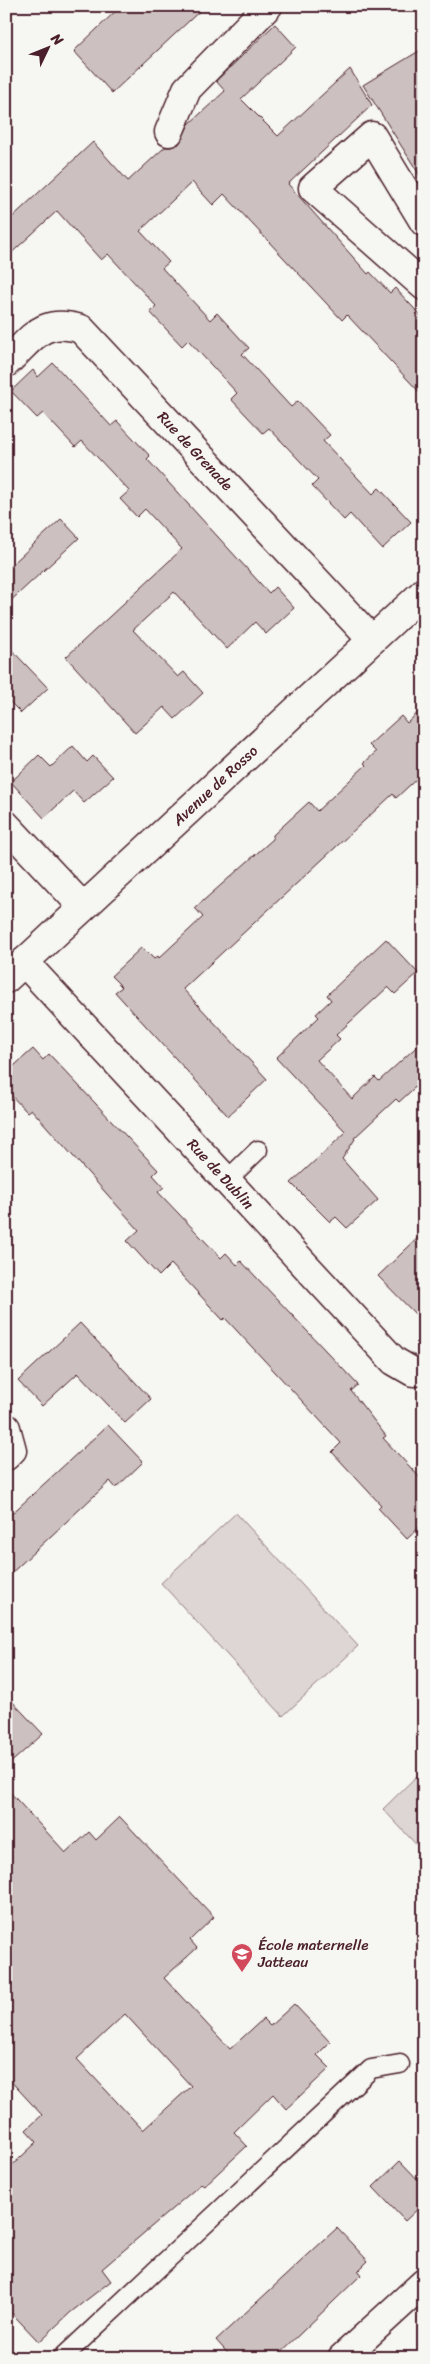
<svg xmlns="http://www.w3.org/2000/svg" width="430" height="2364" font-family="Sriracha,sans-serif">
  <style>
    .green { fill: #ddd6d5; stroke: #947a80 }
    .building { fill: #ccc1c0; stroke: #4a1f2b; fill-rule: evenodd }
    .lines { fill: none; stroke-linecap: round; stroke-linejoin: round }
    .lane-casing { stroke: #4a1f2b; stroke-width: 21 }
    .street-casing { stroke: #4a1f2b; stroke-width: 31 }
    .lane { stroke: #f6f6f2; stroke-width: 18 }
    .street { stroke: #f6f6f2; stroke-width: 28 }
    .labels { text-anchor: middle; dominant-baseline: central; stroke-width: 5; stroke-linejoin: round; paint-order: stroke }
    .street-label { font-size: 15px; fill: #4a1f2b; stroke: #f6f6f2 }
    .poi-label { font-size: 15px; fill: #4a1f2b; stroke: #f6f6f2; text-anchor: start }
  </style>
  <rect width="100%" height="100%" fill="#f6f6f2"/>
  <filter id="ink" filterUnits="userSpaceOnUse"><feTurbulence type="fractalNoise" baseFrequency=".02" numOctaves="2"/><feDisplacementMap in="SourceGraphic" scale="10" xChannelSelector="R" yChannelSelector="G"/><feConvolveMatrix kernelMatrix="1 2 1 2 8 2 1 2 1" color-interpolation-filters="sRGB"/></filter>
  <g filter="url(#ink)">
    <!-- green -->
    <path class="green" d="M236,1513L358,1646L283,1716L161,1583Z
      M424,1769V1853L383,1809Z"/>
    <!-- building -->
    <path class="building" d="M121,6H205L112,93L74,51Z
      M275,24L296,47L241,99L278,136L350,69L372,105L288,184L368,274L370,272L390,293L395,288L424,319V397L347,315L342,320L224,194L213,205L192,182L140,231L169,262L162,268L210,320L217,313L249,348L242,354L291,407L298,401L330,435L323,441L373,494L379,488L411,522L382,549L350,514L344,520L312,486L318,480L269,428L263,433L231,399L237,393L188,340L182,346L150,312L156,306L108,254L101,260L57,211L6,258V223L93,142L128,181L165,147H171L179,144L189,124L225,91L216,81Z
      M424,48V182L363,85Z
      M53,363L111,426L117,421L150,456L147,459L269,593L275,587L294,608L266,634L255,622L227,649L174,592L133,630L178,677L184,672L203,693L175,719L164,707L135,733L66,657L182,549L145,509L137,517L120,499L129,491L82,441L75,447L43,413L37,418L11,391L33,370L38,377Z
      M61,519L79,538L6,605V570Z
      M6,644L48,688L21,713L6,698Z
      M424,707V772L396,798L393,794L183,989L267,1079L228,1116L115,992L122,987L111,976L142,947L154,959L158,956L159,958L203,917L195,908L273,839V835L309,802L317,811L366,765L364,763L376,752L369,745L401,716L407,723Z
      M73,746L87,762L93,756L113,777L84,803L73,791L44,818L11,782L39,755L51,767Z
      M386,939L418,973L395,994L388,987L336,1035L340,1039L317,1060L352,1099L375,1077L379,1081L424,1040V1079L399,1102L396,1099L354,1138L355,1139L342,1159L378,1200L347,1228L336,1217L330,1222L291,1183L346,1132L276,1058L319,1017L316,1014L331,1000L327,995Z
      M33,1049L43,1060L49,1054L158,1170L153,1175L164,1187L158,1192L221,1258L226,1253L237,1265L241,1261L358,1385L351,1391L386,1436L383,1438L424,1482V1523L407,1539L378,1508L381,1505L332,1452L341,1443L225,1318L223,1320L171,1264L159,1276L127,1241L139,1230L31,1109L27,1112L6,1090V1073Z
      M424,1232V1323L378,1276Z
      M80,1323L151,1399L125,1423L78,1373L42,1406L18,1381Z
      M108,1425L143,1462L116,1488L110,1481L6,1578V1519Z
      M6,1695L43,1734L6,1767Z
      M6,1788L66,1853L89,1832L96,1840L120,1817L214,1917L190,1940L197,1948L164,1978L230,2049L263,2019L270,2026L294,2004L330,2042L317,2055L330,2068L286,2109L273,2094L234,2132L247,2146L204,2186L201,2184L102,2269L111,2281L71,2312L39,2342L6,2307V2171L37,2142L26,2130L42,2115L6,2076ZM125,2014L191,2086L143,2130L77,2059Z
      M400,2161L424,2186V2203L405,2221L373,2187Z
      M337,2228L368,2261L358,2271L361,2275L275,2358H232L216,2340Z"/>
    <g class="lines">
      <!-- lane casing -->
      <g class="lane-casing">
        <path id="lane" d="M227,1180L258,1150
          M62,2358L371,2069L400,2064"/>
      </g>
      <!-- street casing -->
      <g class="street-casing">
        <g id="street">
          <path d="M169,132L187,89L268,6"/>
          <path d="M424,222L372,136L313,188L424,286"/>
          <path id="s1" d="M6,363C33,338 41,317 81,329L372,640"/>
          <path d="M6,825L83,907"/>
          <path id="s2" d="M24,962L394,1361L413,1372L424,1371"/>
          <path id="s3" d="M6,979L424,592"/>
          <path d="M6,1428L12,1450L6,1456"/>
          <path d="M342,2358L424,2283"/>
        </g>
      </g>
      <!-- lane -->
      <use href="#lane" class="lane"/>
      <!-- street -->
      <use href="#street" class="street"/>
    </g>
  </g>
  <!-- icons -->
  <defs>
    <g id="school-pin" transform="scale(1.125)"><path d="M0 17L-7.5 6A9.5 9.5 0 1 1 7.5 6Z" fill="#d1495b" stroke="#f6f6f2"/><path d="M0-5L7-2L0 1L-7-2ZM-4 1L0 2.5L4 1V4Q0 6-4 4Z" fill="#fff"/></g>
  </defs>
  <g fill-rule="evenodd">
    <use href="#school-pin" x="242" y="1954"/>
  </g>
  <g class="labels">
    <!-- street labels -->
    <g class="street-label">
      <text stroke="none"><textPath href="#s1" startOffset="256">Rue de Grenade</textPath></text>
      <text stroke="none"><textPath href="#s3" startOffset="285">Avenue de Rosso</textPath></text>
      <text stroke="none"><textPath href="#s2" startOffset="289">Rue de Dublin</textPath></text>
    </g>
    <!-- poi labels -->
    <g class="poi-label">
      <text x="258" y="1945">École maternelle<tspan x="258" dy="17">Jatteau</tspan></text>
    </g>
  </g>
  <!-- margin -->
  <rect width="430" height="2364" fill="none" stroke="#f6f6f2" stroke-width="25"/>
  <rect x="12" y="12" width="405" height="2339" fill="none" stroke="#4a1f2b" stroke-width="2" filter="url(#ink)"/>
  <!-- north arrow -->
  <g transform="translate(48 48) rotate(47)" stroke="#f6f6f2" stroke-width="4" paint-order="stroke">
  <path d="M0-4L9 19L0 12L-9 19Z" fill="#4a1f2b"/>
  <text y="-8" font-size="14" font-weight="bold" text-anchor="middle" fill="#4a1f2b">N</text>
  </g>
</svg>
